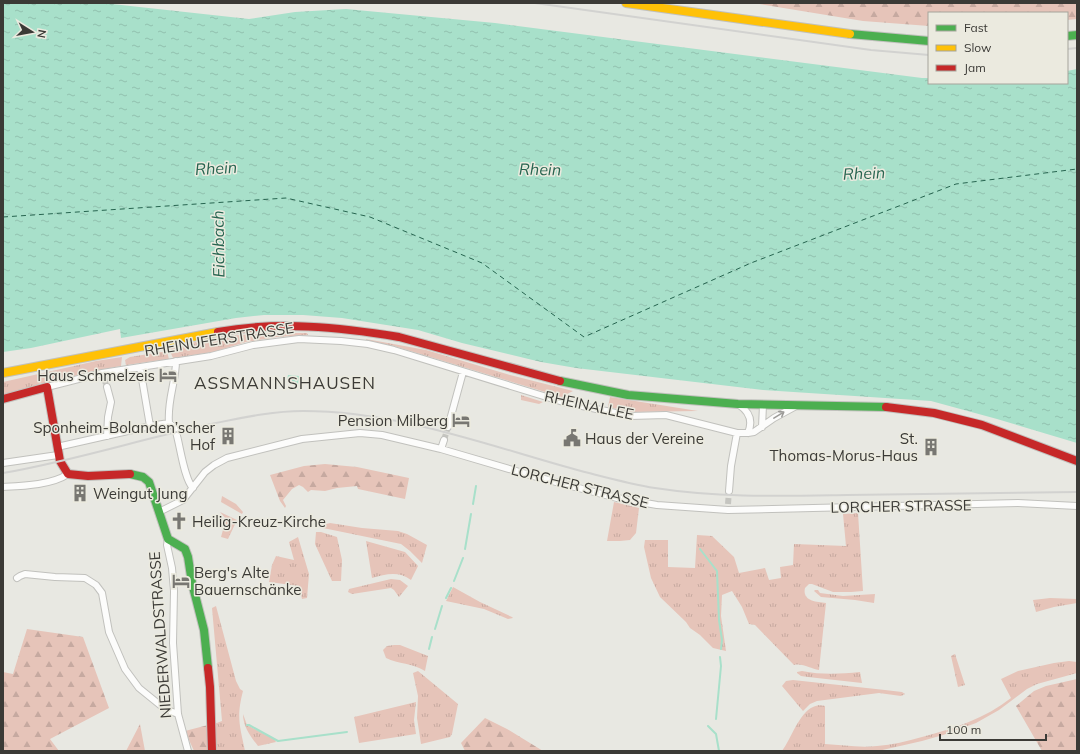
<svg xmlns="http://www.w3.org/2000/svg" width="1080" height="754" font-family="Mulish,sans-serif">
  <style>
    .grass { fill: url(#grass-tufts) }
    .forest { fill: url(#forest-firs) }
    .water { fill: url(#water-ripples) }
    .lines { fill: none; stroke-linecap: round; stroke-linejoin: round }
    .stream { stroke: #a8e0ca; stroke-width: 2 }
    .ferry { stroke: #26644f; stroke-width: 1; stroke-dasharray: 5 4; stroke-linecap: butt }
    .street-tunnel { stroke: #c5c5c0; stroke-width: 6; stroke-dasharray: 6 3; stroke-linecap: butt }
    .street-casing { stroke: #c1c1bd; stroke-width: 8 }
    .fast-casing { stroke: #c1c1bd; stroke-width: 10 }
    .slow-casing { stroke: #c1c1bd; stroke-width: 10 }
    .jam-casing { stroke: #c1c1bd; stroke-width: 10 }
    .street { stroke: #fcfcfb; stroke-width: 6 }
    .fast { stroke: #4caf50; stroke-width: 8 }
    .slow { stroke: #ffc107; stroke-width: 8 }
    .jam { stroke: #c62828; stroke-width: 8 }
    .rail { stroke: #d2d2d0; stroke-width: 2 }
    .oneway { stroke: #9c9b98 }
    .labels { text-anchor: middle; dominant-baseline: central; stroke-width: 3; stroke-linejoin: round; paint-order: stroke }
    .street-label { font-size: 15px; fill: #3b3a36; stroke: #ebeadf }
    .poi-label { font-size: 15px; fill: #3b3a36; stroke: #ebeadf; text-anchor: end }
    .water-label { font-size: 16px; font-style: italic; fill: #26644f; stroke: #ebeadf }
    .quarter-label { font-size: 17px; letter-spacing: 1px; fill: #3b3a36; stroke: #ebeadf }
  </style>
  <defs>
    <pattern id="grass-tufts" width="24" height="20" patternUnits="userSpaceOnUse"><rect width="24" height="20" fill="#e6c4b9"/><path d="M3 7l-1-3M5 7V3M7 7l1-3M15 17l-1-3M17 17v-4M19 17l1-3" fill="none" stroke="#c6a9a0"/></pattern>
    <pattern id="forest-firs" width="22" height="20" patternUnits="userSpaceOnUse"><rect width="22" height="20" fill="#e6c4b9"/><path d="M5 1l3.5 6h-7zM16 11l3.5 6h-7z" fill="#c6a9a0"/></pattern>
    <pattern id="water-ripples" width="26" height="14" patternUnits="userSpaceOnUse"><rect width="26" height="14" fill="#a8e0ca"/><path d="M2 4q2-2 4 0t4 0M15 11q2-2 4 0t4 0" fill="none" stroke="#92c1ae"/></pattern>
  </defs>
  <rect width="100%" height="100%" fill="#e8e8e2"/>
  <!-- grass -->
  <path class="grass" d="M265,333H307L308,335L277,337L246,342L213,352L173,358L168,347L228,336Z
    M366,339L426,350L510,375L573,391L567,394L565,398L394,346L366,341Z
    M161,352H167L169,359L126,365L125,360L130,357Z
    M122,357L121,366L93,371L44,384L41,383L31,388L3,395V382L96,361Z
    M521,395L543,402L539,404L521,400Z
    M610,397L698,411L632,412L608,407Z
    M222,496L236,504L243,512L242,514L221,502Z
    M614,502L639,508L636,533L630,540L620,541H607Z
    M220,512L237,520L228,539L221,537L226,519Z
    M858,513L863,591L851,592H833L812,584H809L805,588C802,601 816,602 826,603L819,670C811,669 803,663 794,665L755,625L749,624L742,607L732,591L722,595L721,616L726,651L713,648L700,635L690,628L686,622L660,597L651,578L644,547L645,540H668V567L695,568L697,535L712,536L734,557L739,573L765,568L769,580L781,578L780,567L793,565L794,544L846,546L843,514Z
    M330,523L362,528L398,531L407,534L427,545L422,563L410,551L401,544L323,528V525Z
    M316,532H321L337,537L342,560L341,581H332L315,544Z
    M298,537L309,574L307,598L302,599L299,586L269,582L272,565L276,556L294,560L289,542Z
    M366,541L405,552L418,566L411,580C399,571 386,574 372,578Z
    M391,579L400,580L408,586L399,597L394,590L391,588L352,594L348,592L349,589Z
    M453,587L480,602L512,617L513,618L508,619L484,609L446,601Z
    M815,590H818L820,593L843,596L875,594L874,603L855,600L821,597L814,591Z
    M1050,598L1077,599V603L1054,607L1036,612L1033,600Z
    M216,606L236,681L240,689L243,691C236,718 240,726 245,751H216L214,724L222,721L212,608Z
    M394,645H400L428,656L425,671C413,663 398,664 386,658L383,650L387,646Z
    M955,654L965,685L958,687L951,656Z
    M1069,661L1077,662V673L1037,684L1027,689L999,710L976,723L943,735L922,741L878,751H782C791,739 799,713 813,707C817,705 821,705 825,706V744C842,745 860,748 877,746C892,745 907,741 922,737C953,729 986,718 1011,698L1001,679L1018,671L1054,663Z
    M418,671L458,704L452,734L450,737L421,744L417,718L418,696L413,673Z
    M802,671C822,675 840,674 860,672L862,683L808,677L801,676L797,673V672Z
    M793,680L885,690L902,692L905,694L901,696L879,693L817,701L810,704L803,711L782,686L786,681Z
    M416,702L414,720L416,734L359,743L354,717Z
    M243,714L247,725L274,739L276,742L258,746C250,736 243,726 243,714Z"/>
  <!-- forest -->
  <path class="forest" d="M753,3H1077V19L1067,20V13H929V26L863,21Z
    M325,464L357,467L409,478L405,499L358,489L357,486L337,488L325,491L311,490L308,492L303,487L299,485L292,489L283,500L286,506L285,508L280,501L270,475L304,466Z
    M27,629L83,637L109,708L50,739L59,751H3V672L13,674Z
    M1077,679V751H1042L1016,706L1034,691L1046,686Z
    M485,718L507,729L543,751H465L461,743Z
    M140,724L145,751H126Z
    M208,725L209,751H194L185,731Z"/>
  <!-- water -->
  <path class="water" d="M3,3H103L249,19L295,12L346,9L495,23L922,78H929V83H1067V71L1077,69V443L997,419L931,401L763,390L576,368L541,362L462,343L418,330L342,318L303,315H264L236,318L121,338L120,329L31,348L3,352Z
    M288,375L299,376L298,385H292V380H287Z"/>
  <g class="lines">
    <!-- stream -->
    <path class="stream" d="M473,504L476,486
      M465,549L471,514
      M700,549L717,571L719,620L722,640L721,649
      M454,581L463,558
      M446,598L451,588
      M435,629L442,606
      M429,649L432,637
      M716,719L721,666L720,657
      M247,725H249L278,741L347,732
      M708,726L716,734L719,751"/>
    <!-- ferry -->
    <path class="ferry" d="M3,217L286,198L370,217L482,263L584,337L751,263L956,184L1077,169"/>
    <!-- street-tunnel -->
    <path class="street-tunnel" d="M104,378L107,387
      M444,440L448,427
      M728,504L729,491"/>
    <!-- street casing -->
    <g class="street-casing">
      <path id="street" d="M176,361C176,382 167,400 169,423L174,427L176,432C180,445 184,479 193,488
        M140,367L150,426
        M47,387L102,373L211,356L253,345L299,339L341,341L368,344L394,350L563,402L630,416L666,415L737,433H748L754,432L774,418L796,406
        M107,387L111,402L108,417L107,436
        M739,405C750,412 753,421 748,433
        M448,427L463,372
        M762,427L763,405
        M57,447L150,426L169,423
        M441,449L444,440
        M3,463L58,455
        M3,487C22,486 52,485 68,474
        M729,491L731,466L737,433
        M159,512L183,500L205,472L214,465L227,458L302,439L360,433L382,435L441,449L533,476L617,498L657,505L728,510L1018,503L1077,506
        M168,539L167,545L172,568L174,591L173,643L178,714L188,751
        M17,578L20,576L25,574L55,577L85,578L96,585L102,593L109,632L125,669L139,688L160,705L170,711L178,714"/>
    </g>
    <!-- fast casing -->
    <g class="fast-casing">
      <path id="fast" d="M850,34L929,41
        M1067,36L1077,35
        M560,381L628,395L738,404L886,407
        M130,474L143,477L149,482L168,539L185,549L188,557L192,583L204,630L208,668"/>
    </g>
    <!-- slow casing -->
    <g class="slow-casing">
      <path id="slow" d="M626,3L850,34
        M3,373L218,332"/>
    </g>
    <!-- jam casing -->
    <g class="jam-casing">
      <path id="jam" d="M218,332C278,321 339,327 399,337L560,381
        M3,399L47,387L60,461L68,474L88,476L130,474
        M886,407L934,413L982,425L1077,461
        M208,668L210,687L212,751"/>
    </g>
    <!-- street -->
    <use href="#street" class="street"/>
    <!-- fast -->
    <use href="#fast" class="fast"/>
    <!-- slow -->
    <use href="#slow" class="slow"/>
    <!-- jam -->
    <use href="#jam" class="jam"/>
    <!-- rail -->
    <path class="rail" d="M535,3L871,50L929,55
      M1067,49L1077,48
      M3,473C73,461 141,439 211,424C241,418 272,411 303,411C399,411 489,446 581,471C605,477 630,484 655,488C719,498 783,496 847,495C924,494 1000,493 1077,492"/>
  </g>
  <!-- one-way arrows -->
  <defs><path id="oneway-shaft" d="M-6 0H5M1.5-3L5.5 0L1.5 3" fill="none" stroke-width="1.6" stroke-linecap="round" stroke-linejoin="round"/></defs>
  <use class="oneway" href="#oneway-shaft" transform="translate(779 415) rotate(-31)"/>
  <!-- icons -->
  <defs>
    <g id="hotel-bare" transform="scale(1.38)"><path d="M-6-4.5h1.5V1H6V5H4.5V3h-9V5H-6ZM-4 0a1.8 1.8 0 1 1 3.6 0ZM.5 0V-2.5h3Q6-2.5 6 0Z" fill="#787772" stroke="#ebeadf" stroke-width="2.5" paint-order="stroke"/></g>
    <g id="building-bare" transform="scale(1.38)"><path d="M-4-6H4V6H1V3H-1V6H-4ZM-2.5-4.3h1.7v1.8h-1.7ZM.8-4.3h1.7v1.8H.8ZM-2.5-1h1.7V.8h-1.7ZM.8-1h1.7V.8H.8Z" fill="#787772" stroke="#ebeadf" stroke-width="2.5" paint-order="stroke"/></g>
    <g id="civic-bare" transform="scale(1.38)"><path d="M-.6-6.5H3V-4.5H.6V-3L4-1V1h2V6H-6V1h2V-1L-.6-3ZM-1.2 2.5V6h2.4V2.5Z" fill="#787772" stroke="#ebeadf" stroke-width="2.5" paint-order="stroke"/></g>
    <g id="church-bare" transform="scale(1.38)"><path d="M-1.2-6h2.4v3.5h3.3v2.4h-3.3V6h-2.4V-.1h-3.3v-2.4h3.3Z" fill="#787772" stroke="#ebeadf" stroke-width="2.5" paint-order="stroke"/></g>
  </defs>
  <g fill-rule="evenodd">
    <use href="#hotel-bare" x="168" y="375"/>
    <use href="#hotel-bare" x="461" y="420"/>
    <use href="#building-bare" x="228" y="436"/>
    <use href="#civic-bare" x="572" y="438"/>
    <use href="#building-bare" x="931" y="447"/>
    <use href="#building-bare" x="80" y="493"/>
    <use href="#church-bare" x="179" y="521"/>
    <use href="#hotel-bare" x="181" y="581"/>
  </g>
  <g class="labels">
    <!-- street labels -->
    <g class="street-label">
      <text transform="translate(219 339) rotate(-9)">RHEINUFERSTRASSE</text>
      <text transform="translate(589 405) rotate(12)">RHEINALLEE</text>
      <text transform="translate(580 486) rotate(14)">LORCHER STRASSE</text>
      <text transform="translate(901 506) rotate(-1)">LORCHER STRASSE</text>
      <text transform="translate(160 635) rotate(-94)">NIEDERWALDSTRASSE</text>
    </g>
    <!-- poi labels -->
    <g class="poi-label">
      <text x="155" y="375">Haus Schmelzeis</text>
      <text x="448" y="420">Pension Milberg</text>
      <text x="215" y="427">Sponheim-Bolanden’scher<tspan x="215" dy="17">Hof</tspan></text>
      <text x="585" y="438" text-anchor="start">Haus der Vereine</text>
      <text x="918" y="438">St.<tspan x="918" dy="17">Thomas-Morus-Haus</tspan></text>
      <text x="93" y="493" text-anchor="start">Weingut Jung</text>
      <text x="192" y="521" text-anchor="start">Heilig-Kreuz-Kirche</text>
      <text x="194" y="572" text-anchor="start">Berg's Alte<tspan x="194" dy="17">Bauernschänke</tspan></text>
    </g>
    <!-- water labels -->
    <g class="water-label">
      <text transform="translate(216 168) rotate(-3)">Rhein</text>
      <text transform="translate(540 169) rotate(1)">Rhein</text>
      <text transform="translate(864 173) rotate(-2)">Rhein</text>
      <text transform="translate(218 244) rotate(-91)">Eichbach</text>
    </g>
    <!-- quarter labels -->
    <g class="quarter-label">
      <text x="285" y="382">ASSMANNSHAUSEN</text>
    </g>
  </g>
  <!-- border -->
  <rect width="1080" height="754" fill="none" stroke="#3b3a36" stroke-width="8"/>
  <!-- legend -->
  <rect x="928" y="12" width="140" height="72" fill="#ebeadf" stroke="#a5a49b"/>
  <rect x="936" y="25" width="20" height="6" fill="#4caf50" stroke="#a5a49b"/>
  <text x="964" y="32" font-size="12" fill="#3b3a36">Fast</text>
  <rect x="936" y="45" width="20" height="6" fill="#ffc107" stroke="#a5a49b"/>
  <text x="964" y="52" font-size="12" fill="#3b3a36">Slow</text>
  <rect x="936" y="65" width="20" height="6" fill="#c62828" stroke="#a5a49b"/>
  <text x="964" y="72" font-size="12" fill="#3b3a36">Jam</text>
  <!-- north arrow -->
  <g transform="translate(32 32) rotate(101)" stroke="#ebeadf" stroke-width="3" paint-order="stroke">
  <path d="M0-3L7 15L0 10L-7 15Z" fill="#3b3a36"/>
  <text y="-6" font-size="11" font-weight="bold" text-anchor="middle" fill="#3b3a36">N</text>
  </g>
  <!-- scale -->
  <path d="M940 734v6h106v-6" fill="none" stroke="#3b3a36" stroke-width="2"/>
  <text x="946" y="734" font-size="12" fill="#3b3a36" stroke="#ebeadf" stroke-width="3" paint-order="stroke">100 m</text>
</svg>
